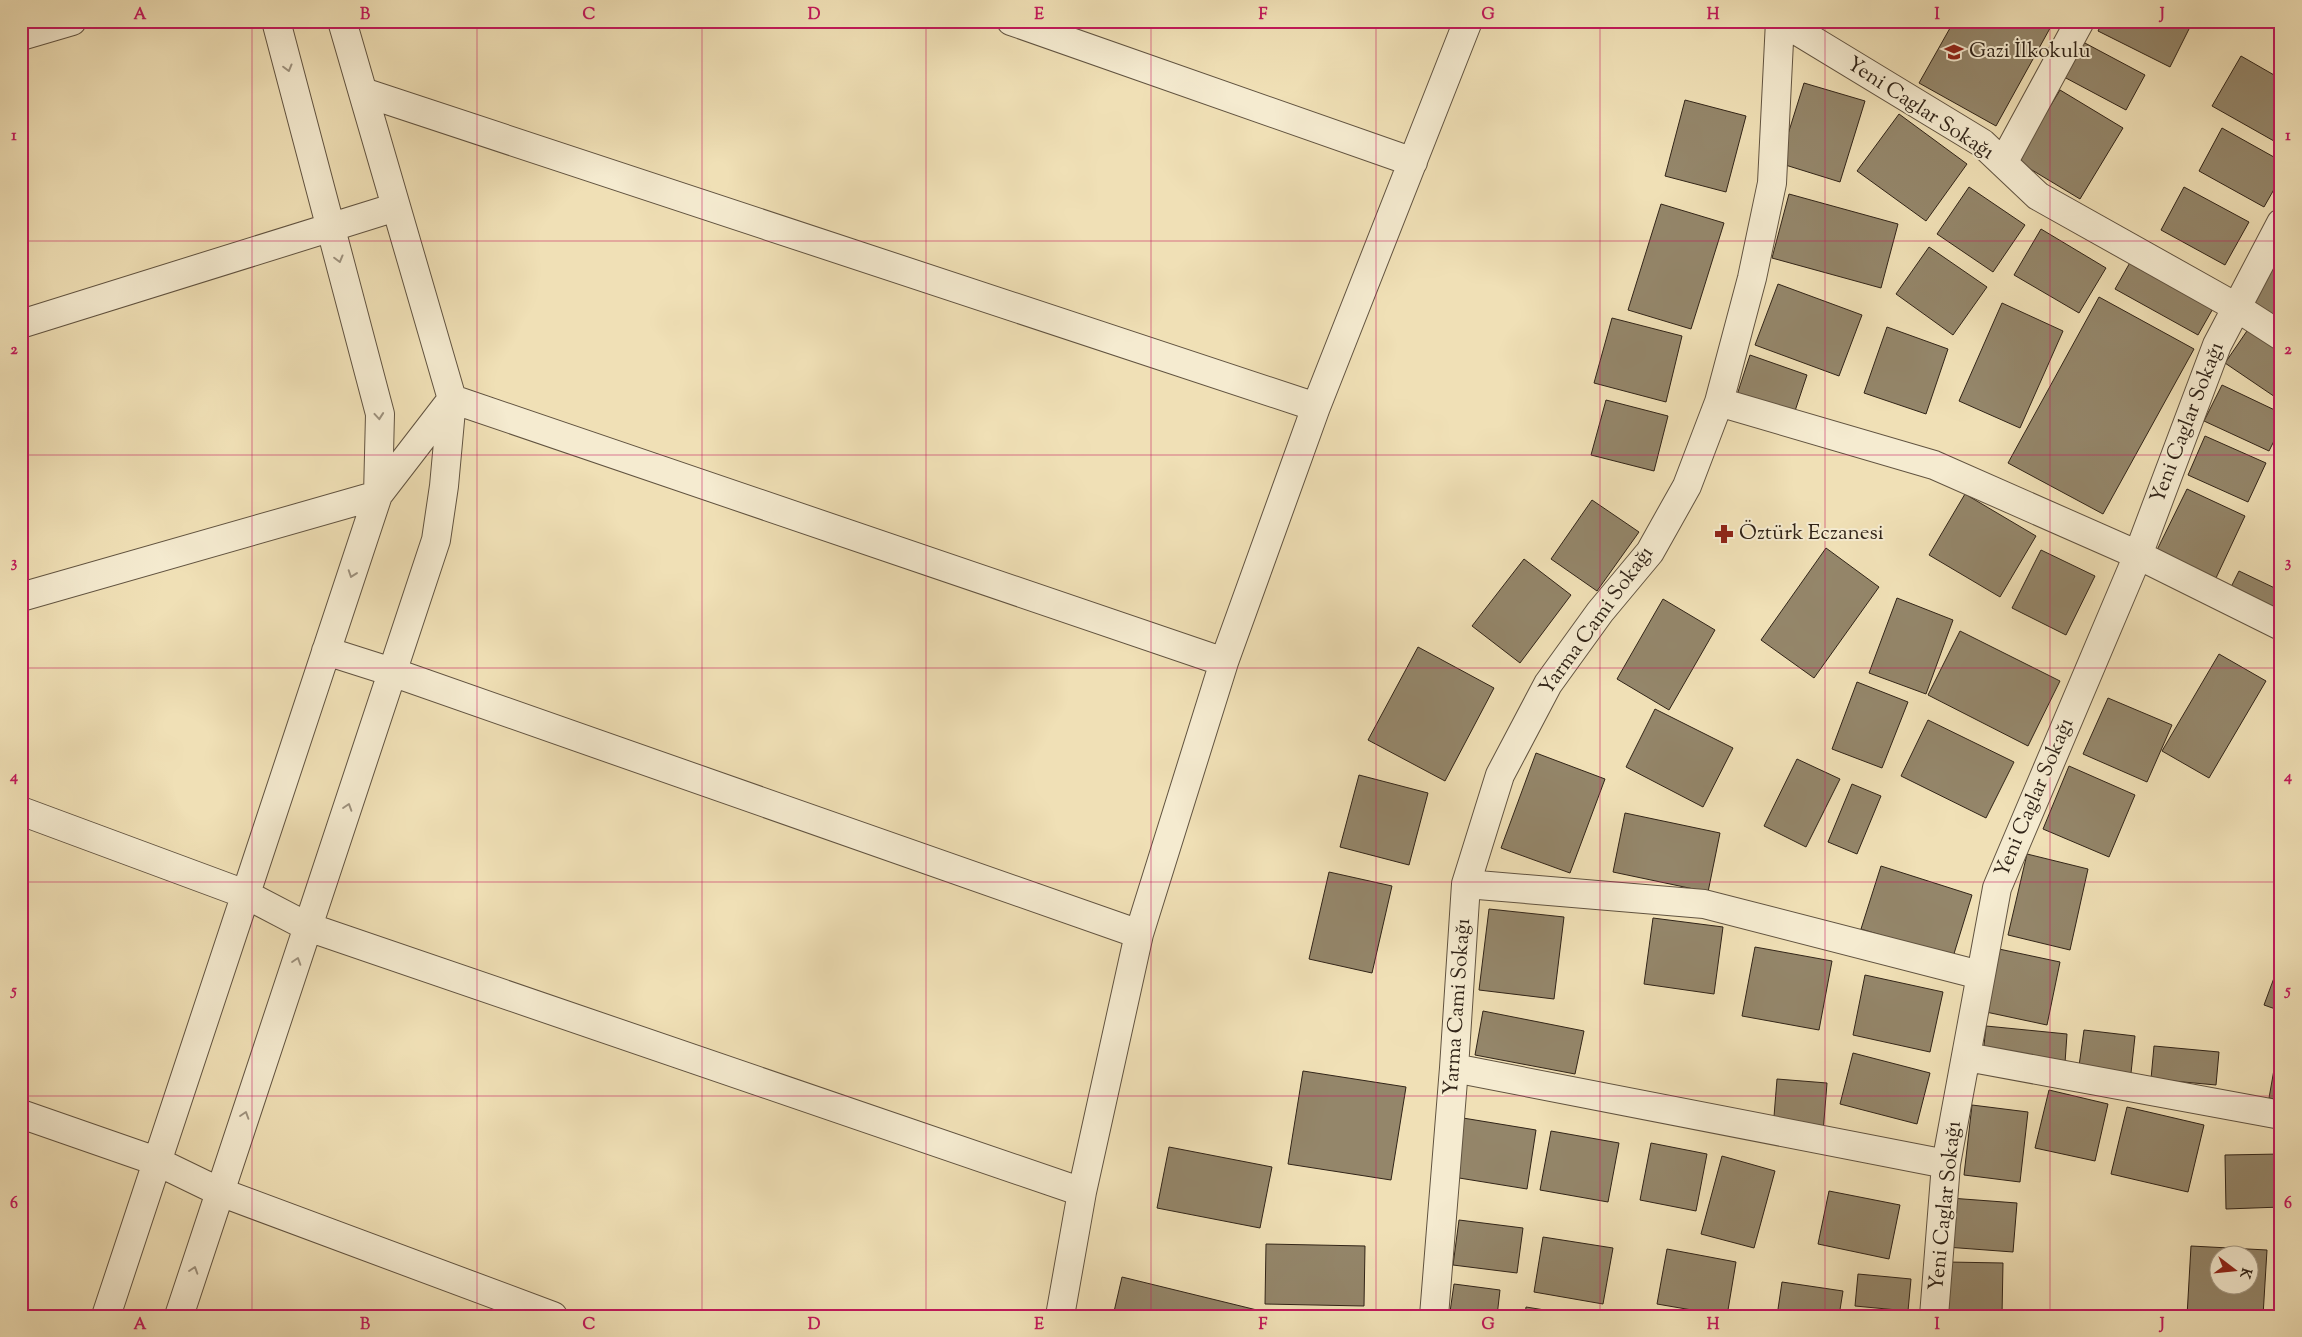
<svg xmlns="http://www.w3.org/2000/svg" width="2302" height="1337" font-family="'Sorts Mill Goudy',serif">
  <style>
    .building { fill: #94866a; stroke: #312418; fill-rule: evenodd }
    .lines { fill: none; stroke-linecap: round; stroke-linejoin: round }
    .minor-casing { stroke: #615340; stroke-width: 30 }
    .minor { stroke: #f5ebd0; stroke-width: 28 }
    .oneway { stroke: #9d917d }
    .grid { fill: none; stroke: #c2185b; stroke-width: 1; stroke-opacity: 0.55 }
    .labels { text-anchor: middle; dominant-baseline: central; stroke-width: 4; stroke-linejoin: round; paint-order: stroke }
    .poi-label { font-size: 21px; fill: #312418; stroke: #f5ebd0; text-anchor: start }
    .street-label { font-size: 21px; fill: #312418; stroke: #f5ebd0 }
    .neatline { fill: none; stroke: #c2185b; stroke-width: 2 }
    .grid-label { font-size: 16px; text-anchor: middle; font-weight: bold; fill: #c2185b }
  </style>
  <rect width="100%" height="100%" fill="#f0e0b6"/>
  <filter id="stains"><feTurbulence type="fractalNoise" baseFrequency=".004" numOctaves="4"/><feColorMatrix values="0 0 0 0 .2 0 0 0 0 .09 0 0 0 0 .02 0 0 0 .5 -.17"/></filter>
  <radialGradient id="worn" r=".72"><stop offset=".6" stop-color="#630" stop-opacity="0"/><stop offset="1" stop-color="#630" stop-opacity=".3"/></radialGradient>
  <!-- building -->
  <path class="building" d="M1954,21H2054L1996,126L1919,83Z
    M2103,21H2193L2170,67L2098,31Z
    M2083,42L2145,75L2126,110L2064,77Z
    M2241,56L2281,79V145L2212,106Z
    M1804,83L1865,101L1840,182L1779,163Z
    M2060,90L2123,128L2080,199L2017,161Z
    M1685,100L1746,116L1726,192L1665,176Z
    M1899,114L1967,164L1926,221L1857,171Z
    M2222,128L2281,161V177L2264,207L2199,171Z
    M1969,187L2025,225L1993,272L1937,234Z
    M2184,187L2249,222L2225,265L2161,230Z
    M1789,194L1898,224L1881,288L1772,258Z
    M1661,204L1724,223L1691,329L1628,310Z
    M2041,229L2106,268L2079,313L2014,275Z
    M1929,247L1987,287L1953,335L1896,294Z
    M2281,247V322L2249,303Z
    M2132,259L2215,305L2198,335L2115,289Z
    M1778,284L1862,315L1839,376L1755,345Z
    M2099,297L2194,349L2103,514L2008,463Z
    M2002,303L2063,331L2020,428L1959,401Z
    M1612,318L1682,336L1666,402L1594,383Z
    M1887,327L1948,349L1926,414L1864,393Z
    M2249,328L2281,349V401L2225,363Z
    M1750,355L1807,375L1793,417L1736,398Z
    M2222,385L2281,413V427L2269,451L2204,421Z
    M1606,400L1668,416L1654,471L1591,455Z
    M2205,436L2266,463L2248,502L2188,475Z
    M2187,489L2245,516L2216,578L2157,550Z
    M1965,494L2036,536L2000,597L1929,555Z
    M1592,500L1639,532L1597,591L1551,559Z
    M1826,548L1879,587L1814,678L1761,640Z
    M2041,550L2095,576L2066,635L2012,608Z
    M1524,559L1571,595L1520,663L1472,626Z
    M2239,571L2281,591V621L2227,595Z
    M1897,598L1953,620L1926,694L1869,673Z
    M1663,599L1715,630L1669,710L1617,679Z
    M1960,631L2060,681L2028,746L1928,695Z
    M1418,647L1494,688L1445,781L1368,740Z
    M2219,654L2266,681L2209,778L2162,751Z
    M1857,682L1908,702L1882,768L1832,749Z
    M2108,698L2172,725L2147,782L2083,754Z
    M1655,709L1733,748L1703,807L1626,767Z
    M1928,720L2014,762L1986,818L1901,776Z
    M1536,753L1605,779L1570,873L1501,848Z
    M1797,759L1840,779L1806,847L1764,826Z
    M2069,766L2135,795L2109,857L2043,829Z
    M1359,775L1428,793L1409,865L1340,847Z
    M1852,784L1881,796L1857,854L1828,842Z
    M1625,813L1720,833L1708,892L1613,872Z
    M2027,854L2088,869L2070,950L2008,935Z
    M1881,866L1972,895L1953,957L1861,929Z
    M1329,872L1392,886L1372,973L1309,959Z
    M1489,909L1564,917L1554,999L1479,990Z
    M1653,918L1723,927L1714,994L1644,984Z
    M1755,947L1832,961L1819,1030L1742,1016Z
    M1999,949L2060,962L2047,1025L1986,1012Z
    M2281,959V1011L2264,1005Z
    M1865,975L1943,992L1930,1052L1853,1035Z
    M1483,1011L1584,1031L1575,1074L1475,1055Z
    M1986,1026L2067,1034L2065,1063L1983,1055Z
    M2084,1030L2135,1036L2131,1073L2079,1066Z
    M2279,1041L2281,1042V1100L2269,1098Z
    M2154,1046L2219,1052L2216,1085L2151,1079Z
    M1853,1053L1930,1073L1917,1124L1840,1104Z
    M1303,1071L1406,1087L1391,1180L1288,1164Z
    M1777,1079L1827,1083L1823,1133L1773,1129Z
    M2049,1090L2108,1104L2095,1161L2035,1148Z
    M1972,1105L2028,1112L2020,1182L1964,1175Z
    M2127,1107L2204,1125L2188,1192L2111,1174Z
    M1463,1118L1536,1130L1527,1189L1453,1177Z
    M1551,1131L1619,1143L1608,1202L1540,1190Z
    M1651,1143L1707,1154L1696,1211L1640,1200Z
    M1169,1147L1272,1167L1260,1228L1157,1208Z
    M2281,1154V1207L2226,1209L2225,1155Z
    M1722,1156L1775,1171L1754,1248L1701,1234Z
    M1829,1191L1900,1205L1889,1259L1818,1244Z
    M1950,1198L2017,1203L2013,1252L1946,1247Z
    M1459,1220L1523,1228L1517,1273L1453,1265Z
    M1543,1237L1613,1248L1603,1304L1534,1292Z
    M1266,1244L1365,1246L1364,1306L1265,1304Z
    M2191,1246L2267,1250L2263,1316H2187ZM2220,1254H2250V1284H2220Z
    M1667,1249L1736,1262L1727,1316L1657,1304Z
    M1948,1262L2003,1263L2002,1316L1947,1315Z
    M1858,1274L1911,1279L1908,1311L1855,1306Z
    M1122,1277L1261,1311L1260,1316H1113Z
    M1782,1282L1843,1291L1839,1316H1777Z
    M1454,1284L1500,1290L1497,1316L1450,1312Z
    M1526,1307L1576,1315V1316H1525Z
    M2027,1313L2139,1316H2027Z"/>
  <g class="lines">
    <!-- minor casing -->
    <g class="minor-casing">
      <path id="minor" d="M1011,21L1413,162
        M1781,21L1982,143L2038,196L2236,307L2281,336
        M21,36L72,21
        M363,92L1316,407
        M2003,163L2080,21
        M21,324L396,207
        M1719,402L1934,465L2138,555L2281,626
        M21,597L378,495L452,399L1224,662
        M326,651L392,672L1139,934
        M21,811L245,894L308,927L1082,1192
        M1466,884L1704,904L1980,975
        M1967,1057L2281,1115
        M1454,1068L1946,1164
        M21,1114L156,1161L220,1192L553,1316
        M106,1316L378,495L380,414L276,21
        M179,1316L436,540L444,486L452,399L342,21
        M1060,1316L1082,1192L1139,934L1224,662L1316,407L1468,21
        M1434,1316L1454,1068L1466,884L1500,775L1548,684L1600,612L1650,552L1687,486L1719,402L1752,278L1772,183L1780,21
        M1934,1316L1946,1164L1997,888L2138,555L2217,345L2281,223"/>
    </g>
    <!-- minor -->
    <use href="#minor" class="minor"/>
  </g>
  <!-- one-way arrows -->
  <defs><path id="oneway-chevron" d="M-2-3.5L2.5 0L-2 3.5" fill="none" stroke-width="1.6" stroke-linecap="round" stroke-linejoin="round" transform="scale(1.25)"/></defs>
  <g class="oneway">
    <use href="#oneway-chevron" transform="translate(288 68) rotate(75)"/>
    <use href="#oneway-chevron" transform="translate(339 259) rotate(75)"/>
    <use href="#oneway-chevron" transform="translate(379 416) rotate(85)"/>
    <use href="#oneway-chevron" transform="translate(352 574) rotate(109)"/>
    <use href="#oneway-chevron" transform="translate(348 807) rotate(-72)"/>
    <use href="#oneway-chevron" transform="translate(297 961) rotate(-72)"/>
    <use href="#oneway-chevron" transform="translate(245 1115) rotate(-72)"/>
    <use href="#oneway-chevron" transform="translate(194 1270) rotate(-72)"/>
  </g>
  <!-- grid -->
  <path class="grid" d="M252,21V1316M477,21V1316M702,21V1316M926,21V1316M1151,21V1316M1376,21V1316M1600,21V1316M1825,21V1316M2050,21V1316M21,241H2281M21,455H2281M21,668H2281M21,882H2281M21,1096H2281"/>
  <!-- icons -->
  <defs>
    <g id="school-bare" transform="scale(1.5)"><path d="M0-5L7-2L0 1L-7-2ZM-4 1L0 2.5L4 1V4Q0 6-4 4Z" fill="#8f2418" stroke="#f5ebd0" stroke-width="2.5" paint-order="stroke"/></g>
    <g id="pharmacy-bare" transform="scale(1.5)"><path d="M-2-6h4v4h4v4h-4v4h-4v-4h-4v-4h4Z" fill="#8f2418" stroke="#f5ebd0" stroke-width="2.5" paint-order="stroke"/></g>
  </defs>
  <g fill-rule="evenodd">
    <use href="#school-bare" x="1954" y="52"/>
    <use href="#pharmacy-bare" x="1724" y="534"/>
  </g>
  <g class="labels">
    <!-- poi labels -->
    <g class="poi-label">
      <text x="1969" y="52">Gazi İlkokulu</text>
      <text x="1739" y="534">Öztürk Eczanesi</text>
    </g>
    <!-- street labels -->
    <g class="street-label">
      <text transform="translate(1920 109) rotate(33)">Yeni Caglar Sokağı</text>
      <text transform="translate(2188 423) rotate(-69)">Yeni Caglar Sokağı</text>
      <text transform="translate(1597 621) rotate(-54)">Yarma Cami Sokağı</text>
      <text transform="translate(2035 798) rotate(-67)">Yeni Caglar Sokağı</text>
      <text transform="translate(1458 1007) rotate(-86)">Yarma Cami Sokağı</text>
      <text transform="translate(1946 1206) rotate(-84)">Yeni Caglar Sokağı</text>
    </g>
  </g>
  <!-- margin -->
  <rect width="2302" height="1337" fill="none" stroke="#f0e0b6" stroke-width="55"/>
  <!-- north arrow -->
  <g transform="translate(2234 1270) rotate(106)"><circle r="24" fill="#f5ebd0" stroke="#a79b86"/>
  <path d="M0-4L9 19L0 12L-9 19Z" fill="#8f2418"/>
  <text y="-8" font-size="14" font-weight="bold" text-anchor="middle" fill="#312418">K</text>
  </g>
  <rect x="28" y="28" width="2246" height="1282" class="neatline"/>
  <g class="grid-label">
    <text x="140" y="19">A</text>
    <text x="365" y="19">B</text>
    <text x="589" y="19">C</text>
    <text x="814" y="19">D</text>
    <text x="1039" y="19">E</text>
    <text x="1263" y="19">F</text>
    <text x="1488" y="19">G</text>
    <text x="1713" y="19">H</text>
    <text x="1937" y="19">I</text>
    <text x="2162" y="19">J</text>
    <text x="14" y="140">1</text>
    <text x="2288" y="140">1</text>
    <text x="14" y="354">2</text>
    <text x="2288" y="354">2</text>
    <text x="14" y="567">3</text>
    <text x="2288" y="567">3</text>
    <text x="14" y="781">4</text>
    <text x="2288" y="781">4</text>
    <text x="14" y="995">5</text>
    <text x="2288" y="995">5</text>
    <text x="14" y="1208">6</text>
    <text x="2288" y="1208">6</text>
    <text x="140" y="1329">A</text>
    <text x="365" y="1329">B</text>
    <text x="589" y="1329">C</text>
    <text x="814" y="1329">D</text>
    <text x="1039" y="1329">E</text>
    <text x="1263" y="1329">F</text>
    <text x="1488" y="1329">G</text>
    <text x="1713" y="1329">H</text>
    <text x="1937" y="1329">I</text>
    <text x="2162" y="1329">J</text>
  </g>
  <rect width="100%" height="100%" filter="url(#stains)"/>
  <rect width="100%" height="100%" fill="url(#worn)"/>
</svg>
